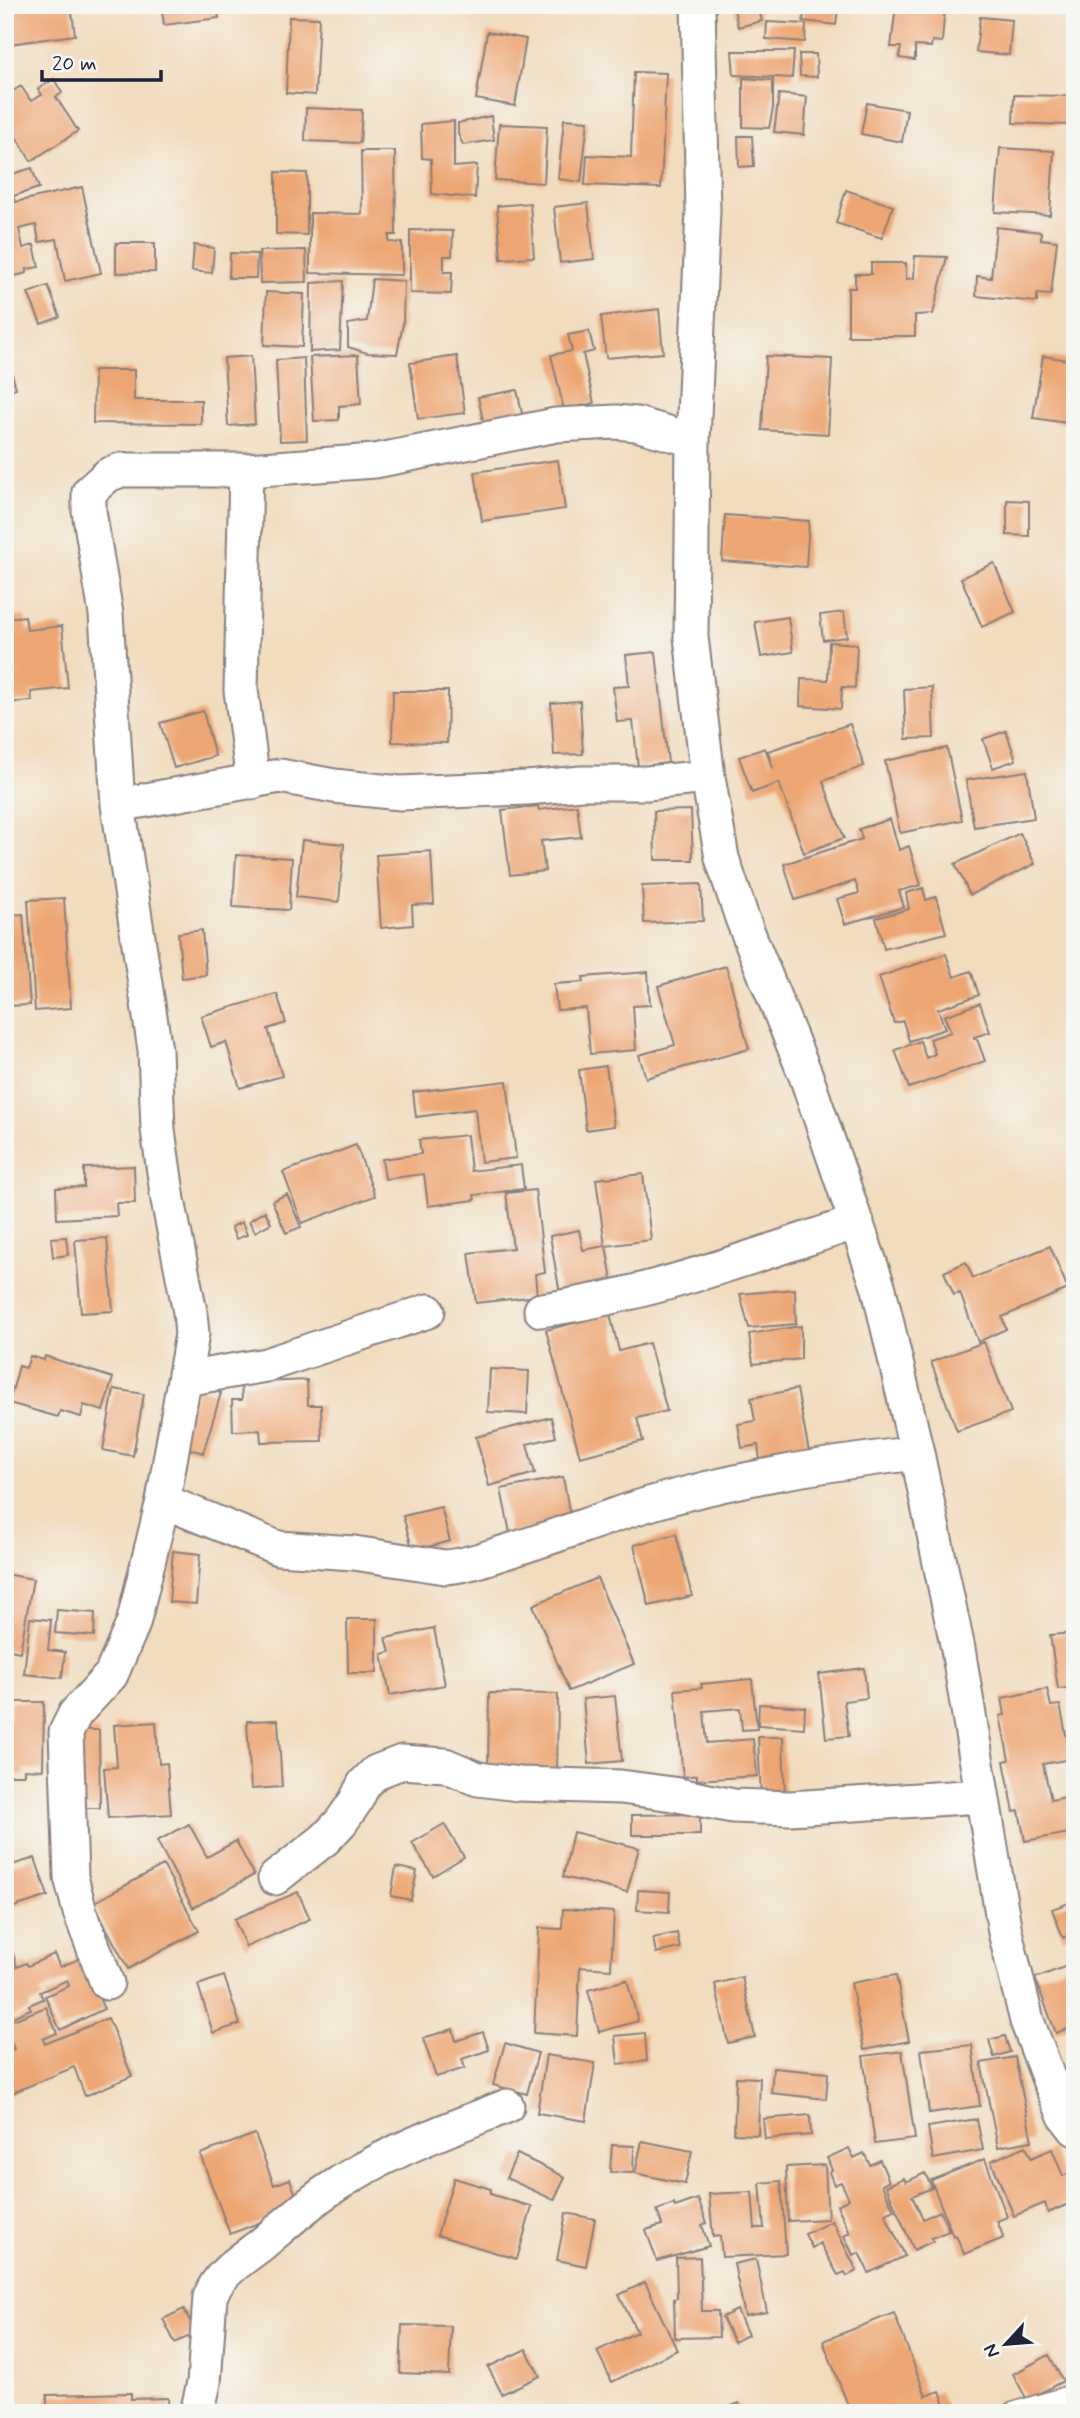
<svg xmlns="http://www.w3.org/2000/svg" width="1080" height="2418" font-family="Mynerve,sans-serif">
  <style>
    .building { fill: #eda673 }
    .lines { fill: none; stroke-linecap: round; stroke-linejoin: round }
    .lane-casing { stroke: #8a7f7c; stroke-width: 21 }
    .street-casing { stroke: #8a7f7c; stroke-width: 37 }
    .lane { stroke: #fff; stroke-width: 18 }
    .street { stroke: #fff; stroke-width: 33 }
  </style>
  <rect width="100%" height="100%" fill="#f6f6f2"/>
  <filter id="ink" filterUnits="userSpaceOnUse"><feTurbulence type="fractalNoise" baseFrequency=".0143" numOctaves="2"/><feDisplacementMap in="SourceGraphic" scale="14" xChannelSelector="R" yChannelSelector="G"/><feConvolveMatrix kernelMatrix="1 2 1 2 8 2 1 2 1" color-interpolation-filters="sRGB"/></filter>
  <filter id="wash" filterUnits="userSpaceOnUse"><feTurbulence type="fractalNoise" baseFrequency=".00686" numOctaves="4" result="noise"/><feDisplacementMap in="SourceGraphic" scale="28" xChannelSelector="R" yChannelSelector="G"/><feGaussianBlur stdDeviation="1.57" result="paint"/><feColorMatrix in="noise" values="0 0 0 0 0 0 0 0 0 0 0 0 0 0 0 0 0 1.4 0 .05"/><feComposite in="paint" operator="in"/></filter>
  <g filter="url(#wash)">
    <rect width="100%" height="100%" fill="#f1dcbd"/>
    <g id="blocks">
      <!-- building -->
      <path class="building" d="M5,5H71L75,35L9,44Z
        M161,5H217L219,18L164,25Z
        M733,5H758L762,21L738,27Z
        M805,5L838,8L836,25L803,21Z
        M896,5H945L942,42L932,41L931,47L915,46V60L899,58L901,47H891Z
        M289,17L319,18L315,95L286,93Z
        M980,17L1012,20L1009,55L976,52Z
        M767,22L806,24L805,42L766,39Z
        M487,32L526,39L515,106L476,99Z
        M732,51H794L792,78L734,75Z
        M799,54H816L817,77L800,76Z
        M634,72L666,73L661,188L585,185L587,155L631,157Z
        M743,78L773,80V108L769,128L743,127Z
        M54,79L62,93L56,97L78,131L31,161L8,124L5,126V96L21,86L31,101L42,95L38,89Z
        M779,94L807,97L804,135L774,132Z
        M1014,95L1068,96V125L1013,123Z
        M867,103L907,110L902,142L861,134Z
        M306,108L362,110L360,143L305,141Z
        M491,116L494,140L463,145L458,134V123Z
        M564,119L588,121L581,182L558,179Z
        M454,121V167L477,165L475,198L432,194L431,159L422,158L421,124Z
        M499,124L547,126L544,183L495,180Z
        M738,136H752L754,166L739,167Z
        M1000,148L1054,151L1050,215L995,212Z
        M361,151H395L396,235H389V242L402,243V275L310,273V213L362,214Z
        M32,168L39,188L13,196L15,202L82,187L101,273L65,281L57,239L39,242L36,225L19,229L23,248L34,245L39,267L27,269V273L15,276L5,231V176Z
        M276,172L307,173V235L276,234Z
        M846,190L893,206L882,238L836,223Z
        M530,203L534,257L501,259L497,206Z
        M588,203L594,259L560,263L554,207Z
        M996,227L1041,232V239L1057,241L1051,295L1037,294V302L976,296L977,276L991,278Z
        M410,230L453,231L452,256H444V272H452L451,294L410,293Z
        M116,243H155V272L116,273Z
        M194,245L214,248L212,273L192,271Z
        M306,250L307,282L260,283L259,251Z
        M230,253L257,254L256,278H229Z
        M915,256L947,257L933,314L915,315V336H848V288H855V274H871V263H906V279L914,278Z
        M372,279L404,281L403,324L397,354L367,353L348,347V324L367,321Z
        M343,281L340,350L310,352L311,283Z
        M48,286L60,317L41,324L28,293Z
        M266,292L304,294L302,347L264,345Z
        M659,309L663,353L606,358L601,316Z
        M589,331L594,351L583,354L594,403L564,410L551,355L572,351L568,335Z
        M5,350L16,388L5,391Z
        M358,355L361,404L339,406V420L314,421L310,357Z
        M251,356L255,424L228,426L224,358Z
        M457,356L465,413L418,419L410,363Z
        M766,356L832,359L828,434L762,430Z
        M1043,356L1075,361L1067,423L1033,418Z
        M304,358L307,440L280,441L276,360Z
        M94,370H134V400H201V424L93,423Z
        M517,390L523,418L484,425L478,397Z
        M558,460L565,509L482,521L475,472Z
        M1007,500L1029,501V536L1007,535Z
        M725,515L809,521L806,567L722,561Z
        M994,563L1015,612L982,627L961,578Z
        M844,612L847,637L823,640L820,615Z
        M25,616L27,630L62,626L68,688L31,692L32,701L5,703V618Z
        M788,617L793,652L761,657L755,622Z
        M829,642L857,644L855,688L842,687L841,709L800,706L801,679L828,680Z
        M656,652L668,763L638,767L633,721L617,722L613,687L629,686L626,655Z
        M932,687L934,738L906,739L904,689Z
        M393,691H448L447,743L392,742Z
        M580,701L583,754L554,755L551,703Z
        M203,711L215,756L174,768L160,723Z
        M850,724L864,766L823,781L844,838L804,853L779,783L752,793L739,757L765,748L773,769L768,751Z
        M1006,731L1016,760L993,768L983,739Z
        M947,748L962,820L900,833L885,761Z
        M1027,771L1034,818L974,827L966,780Z
        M577,805L581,837L541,841L545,871L510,875L502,810L538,806L539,810Z
        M691,810L693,860H655L654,811Z
        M890,819L899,850L909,846L921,885L899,891L904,907L845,924L837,899L859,893L855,881L795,900L784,864L862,839L859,829Z
        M1020,833L1035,864L970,895L955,864Z
        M302,840L344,844L339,902L296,897Z
        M431,851L434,904L412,905L413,925L381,928L376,855Z
        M236,855L292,858L289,910L233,907Z
        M701,884L703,921L644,923L642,886Z
        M923,888L926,900L936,897L946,933L884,949L876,918L909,909L906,893Z
        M64,898L71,1008L35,1011L28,900Z
        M23,914L30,1005L5,1006V915Z
        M202,930L206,975L182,978L178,933Z
        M946,954L954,977L971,971L979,995L938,1009L945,1029L909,1041L903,1021L894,1023L879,977Z
        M726,966L749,1049L646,1078L639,1055L675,1045L658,986Z
        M648,972L650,1005L633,1006L636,1050L590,1054L586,1008L557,1010L554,984L584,982L583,977Z
        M277,994L286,1023L268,1029L282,1076L240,1088L226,1042L211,1047L201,1016Z
        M980,1003L990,1032L974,1037V1039H977L985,1061L909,1088L895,1050L920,1041L926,1058L935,1054L930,1039L951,1032L944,1016Z
        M606,1066L614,1126L586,1130L579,1070Z
        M507,1081L516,1158L481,1162L475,1109L416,1117L413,1092Z
        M467,1135L471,1171L521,1165L524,1189L474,1195L475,1200L428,1206L424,1174L385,1179L382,1159L421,1154L419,1140Z
        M356,1145L375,1196L302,1223L283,1172Z
        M134,1166L135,1203H116L117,1216L57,1219L56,1188L84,1187V1168Z
        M643,1174L651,1240L606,1246L613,1285L560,1294L550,1236L579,1230L583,1250L605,1246L596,1179Z
        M535,1190L545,1272L535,1274L537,1296L476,1303L469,1253L513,1248L506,1193Z
        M287,1194L301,1227L286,1233L272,1201Z
        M265,1211L271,1223L255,1232L249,1221Z
        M242,1222L247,1235L236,1239L231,1227Z
        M66,1237L68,1255L53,1257L51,1238Z
        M107,1238L113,1311L81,1313L75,1240Z
        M1050,1246L1068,1289L1002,1317L1006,1329L978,1342L960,1293L954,1295L944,1272L966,1262L973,1278Z
        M795,1289L796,1324L749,1328L740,1294Z
        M610,1314L619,1351L649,1343L667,1411L637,1418L643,1441L580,1457L546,1330Z
        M801,1326V1359L753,1364L749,1334Z
        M984,1342L1011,1412L957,1431L931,1362Z
        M30,1356L44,1360L45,1356L113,1378L103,1411L84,1405L81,1417L60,1411L58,1417L9,1403L19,1366L26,1368Z
        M490,1369L529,1371L527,1414L488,1412Z
        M307,1380L308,1405H321L322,1441L261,1442L260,1430L233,1431L232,1400H242L241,1383Z
        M197,1387L221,1393L203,1453L180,1446Z
        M114,1389L144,1394L133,1456L103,1450Z
        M797,1389L809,1452L760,1461L758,1445L742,1448L738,1424L755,1421L751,1398Z
        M551,1417L556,1437L527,1444L535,1473L489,1486L476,1437Z
        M563,1477L571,1521L510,1533L501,1489Z
        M441,1507L450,1541L413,1551L403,1516Z
        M676,1534L692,1596L649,1606L634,1545Z
        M173,1551L200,1554L196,1604L169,1602Z
        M5,1574L33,1579L20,1652L5,1649Z
        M597,1578L634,1664L569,1691L533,1605Z
        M57,1610L95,1613L94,1636L55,1633Z
        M30,1618L51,1620L48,1650L65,1652L62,1678L24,1674Z
        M347,1619H377V1673H348Z
        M434,1628L445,1685L390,1695L382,1654L390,1652L386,1638Z
        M1075,1633V1687L1058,1689L1050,1635Z
        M864,1668L867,1698L844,1701L849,1736L826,1738L819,1674Z
        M752,1679L757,1729L742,1730L740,1708L704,1711L707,1743L753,1739L757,1776L697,1780V1775L683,1777L675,1690L702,1688L701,1684Z
        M1047,1689L1051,1706L1060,1705L1071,1759L1043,1764L1051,1800L1075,1795V1832L1025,1841L1019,1811L1014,1812L1004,1761L1009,1760L1000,1716L1005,1715L1002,1698Z
        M489,1693L558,1694L557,1775L488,1774Z
        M615,1696L622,1761L589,1764L583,1699Z
        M10,1702H44L43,1770L24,1769V1775H5V1725H9Z
        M759,1704L805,1707L804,1728L758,1725Z
        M278,1720L282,1787L251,1789L247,1721Z
        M156,1722L159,1764L167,1763L171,1814L108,1818L104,1768L117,1767L114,1725Z
        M78,1730H99L100,1808H80Z
        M758,1737H783L785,1797L761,1798Z
        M700,1814V1835H632V1815Z
        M189,1824L207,1857L236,1841L254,1875L193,1908L157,1841Z
        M444,1824L464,1857L433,1876L412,1843Z
        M573,1832L639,1848L627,1892L563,1877Z
        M35,1858L48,1896L5,1910V1867Z
        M163,1865L199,1931L128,1969L93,1903Z
        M396,1867L417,1871L411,1900L391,1896Z
        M638,1890L670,1892L669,1912L637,1910Z
        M298,1892L310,1919L246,1947L234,1919Z
        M1075,1901V1933L1063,1938L1052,1909Z
        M563,1909L614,1912L611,1969L580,1967L577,2036L534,2033L539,1928L562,1929Z
        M5,1927L17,1967L5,1970Z
        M677,1933L680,1948L656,1953L653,1938Z
        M54,1954L60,1967L81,1958L104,2009L60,2030L45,1996L69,1986L67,1980L40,1992L43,1999L29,2005L31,2009L5,2020V1977L11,1975L10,1970L26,1963L28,1966Z
        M1075,1963V2026L1056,2033L1035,1978Z
        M896,1975L909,2041L864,2050L851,1983Z
        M224,1976L240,2024L213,2033L198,1985Z
        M742,1977L755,2037L728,2043L715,1984Z
        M627,1980L638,2021L599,2032L588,1990Z
        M46,2007L57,2033L43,2039L45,2044L108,2018L132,2076L85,2096L74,2067L5,2096V2053L14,2049L5,2029V2023Z
        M453,2029L456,2041L483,2032L489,2050L462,2059L465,2068L436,2077L423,2038Z
        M645,2033L647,2061L618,2064L615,2036Z
        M1005,2036L1010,2052L994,2057L989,2040Z
        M505,2043L538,2053L527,2094L493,2085Z
        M972,2045L980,2106L929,2113L921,2050Z
        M902,2051L915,2139L875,2144L863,2056Z
        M546,2055L595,2063L586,2121L537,2113Z
        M1015,2057L1032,2141L998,2147L981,2063Z
        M773,2068L828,2073L826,2099L771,2093Z
        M736,2077L760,2078L758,2135L734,2134Z
        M810,2115L811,2135L765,2139L763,2119Z
        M977,2119L983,2150L933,2159L928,2127Z
        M255,2134L274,2185L290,2179L300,2207L230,2234L200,2154Z
        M642,2141L692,2151L685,2184L635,2173Z
        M612,2145L634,2146L633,2173L610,2172Z
        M1026,2146L1031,2158L1052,2149L1063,2176L1070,2173L1075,2185V2201L1048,2213L1045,2203L1014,2216L991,2161Z
        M849,2148L854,2158L864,2153L870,2165L880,2160L889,2181L882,2185L894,2210L885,2214L905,2256L869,2273L859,2253L853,2255L844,2236L850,2233L837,2205L849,2199L841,2182L834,2185L829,2172L832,2170L827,2158Z
        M517,2154L565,2177L554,2200L506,2178Z
        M985,2159L1007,2217L997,2221L1004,2238L964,2254L956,2235L953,2236L931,2180Z
        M825,2165L828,2219L788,2221L786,2167Z
        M925,2173L932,2188L912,2196L923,2219L940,2211L949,2231L931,2238L933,2241L914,2250L886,2186L904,2178L906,2182Z
        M454,2178L491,2189L490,2194L532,2207L517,2259L437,2235Z
        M781,2181L786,2254L722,2257L720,2236L713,2237L709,2194L752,2192L755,2228H764L760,2183Z
        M698,2199L707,2223L702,2225L709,2246L657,2261L646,2230L662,2225L657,2210L674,2204L675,2207Z
        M566,2213L595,2219L586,2266L557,2260Z
        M832,2221L857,2271L847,2276L845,2272L838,2275L820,2243L812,2248L805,2234Z
        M700,2257L702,2311H718L719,2337L675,2338L674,2299L677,2298L676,2258Z
        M756,2259L767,2312L745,2316L734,2264Z
        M645,2282L677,2350L612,2382L597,2351L637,2332L619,2295Z
        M184,2309L196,2333L175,2343L163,2319Z
        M737,2310L748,2335L734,2342L722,2317Z
        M894,2313L926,2396L940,2391L948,2413H851L823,2341Z
        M402,2325L451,2326L449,2375L400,2373Z
        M526,2349L540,2376L502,2394L488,2367Z
        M1049,2355L1063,2381L1027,2400L1013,2374Z
        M131,2393V2399L168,2398L169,2413H47V2395Z
        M739,2403L743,2413H715Z"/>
    </g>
  </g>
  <g filter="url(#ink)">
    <use href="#blocks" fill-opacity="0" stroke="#8a7f7c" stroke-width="2"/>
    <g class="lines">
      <!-- lane casing -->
      <g class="lane-casing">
        <path id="lane" d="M1009,2413L1075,2393"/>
      </g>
      <!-- street casing -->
      <g class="street-casing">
        <path id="street" d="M698,5L703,210L693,440L691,637L708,777L722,858L742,918L806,1076L879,1289L917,1453L958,1649L1005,1932L1027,2021L1051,2085L1065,2116L1075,2129
          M246,470L241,690L253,782
          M118,805L280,776L334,786L400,793L527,788L581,783H647L708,777
          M541,1310C650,1295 753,1256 857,1222
          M185,1379L266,1365L428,1311
          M163,1501L278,1548L354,1553L445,1567C465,1566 483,1559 502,1553C548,1539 593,1522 639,1507C729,1479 824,1464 917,1453
          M275,1878L325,1839L341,1822L355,1802L364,1784L376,1772L402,1762L445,1765L478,1779L519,1784L621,1787L673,1794L733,1806L790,1808L982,1796
          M107,1983L80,1912L71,1877L66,1732L75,1714L111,1675L133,1624L163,1501L192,1334L190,1312L168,1200L158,1130L155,1050L118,805L106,614L89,511V492L108,475L121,470H246L375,461L556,425L616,422L636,424L693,440
          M197,2413L204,2383L210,2297C218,2273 243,2259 262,2244C282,2227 302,2209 324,2193C380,2154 444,2131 507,2106"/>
      </g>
      <!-- lane -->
      <use href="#lane" class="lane"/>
      <!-- street -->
      <use href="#street" class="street"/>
    </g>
  </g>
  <!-- margin -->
  <rect width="1080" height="2418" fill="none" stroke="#f6f6f2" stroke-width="28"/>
  <!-- north arrow -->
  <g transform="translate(1006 2344) rotate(244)" stroke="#f6f6f2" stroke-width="5" paint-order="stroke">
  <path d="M0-5L12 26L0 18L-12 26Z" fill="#22223b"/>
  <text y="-10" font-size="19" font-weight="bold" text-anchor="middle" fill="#22223b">N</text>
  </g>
  <!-- scale -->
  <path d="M42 70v10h119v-10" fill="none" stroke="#22223b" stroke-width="3.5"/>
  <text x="52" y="70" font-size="21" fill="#22223b" stroke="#f6f6f2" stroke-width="5" paint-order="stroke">20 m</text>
</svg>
